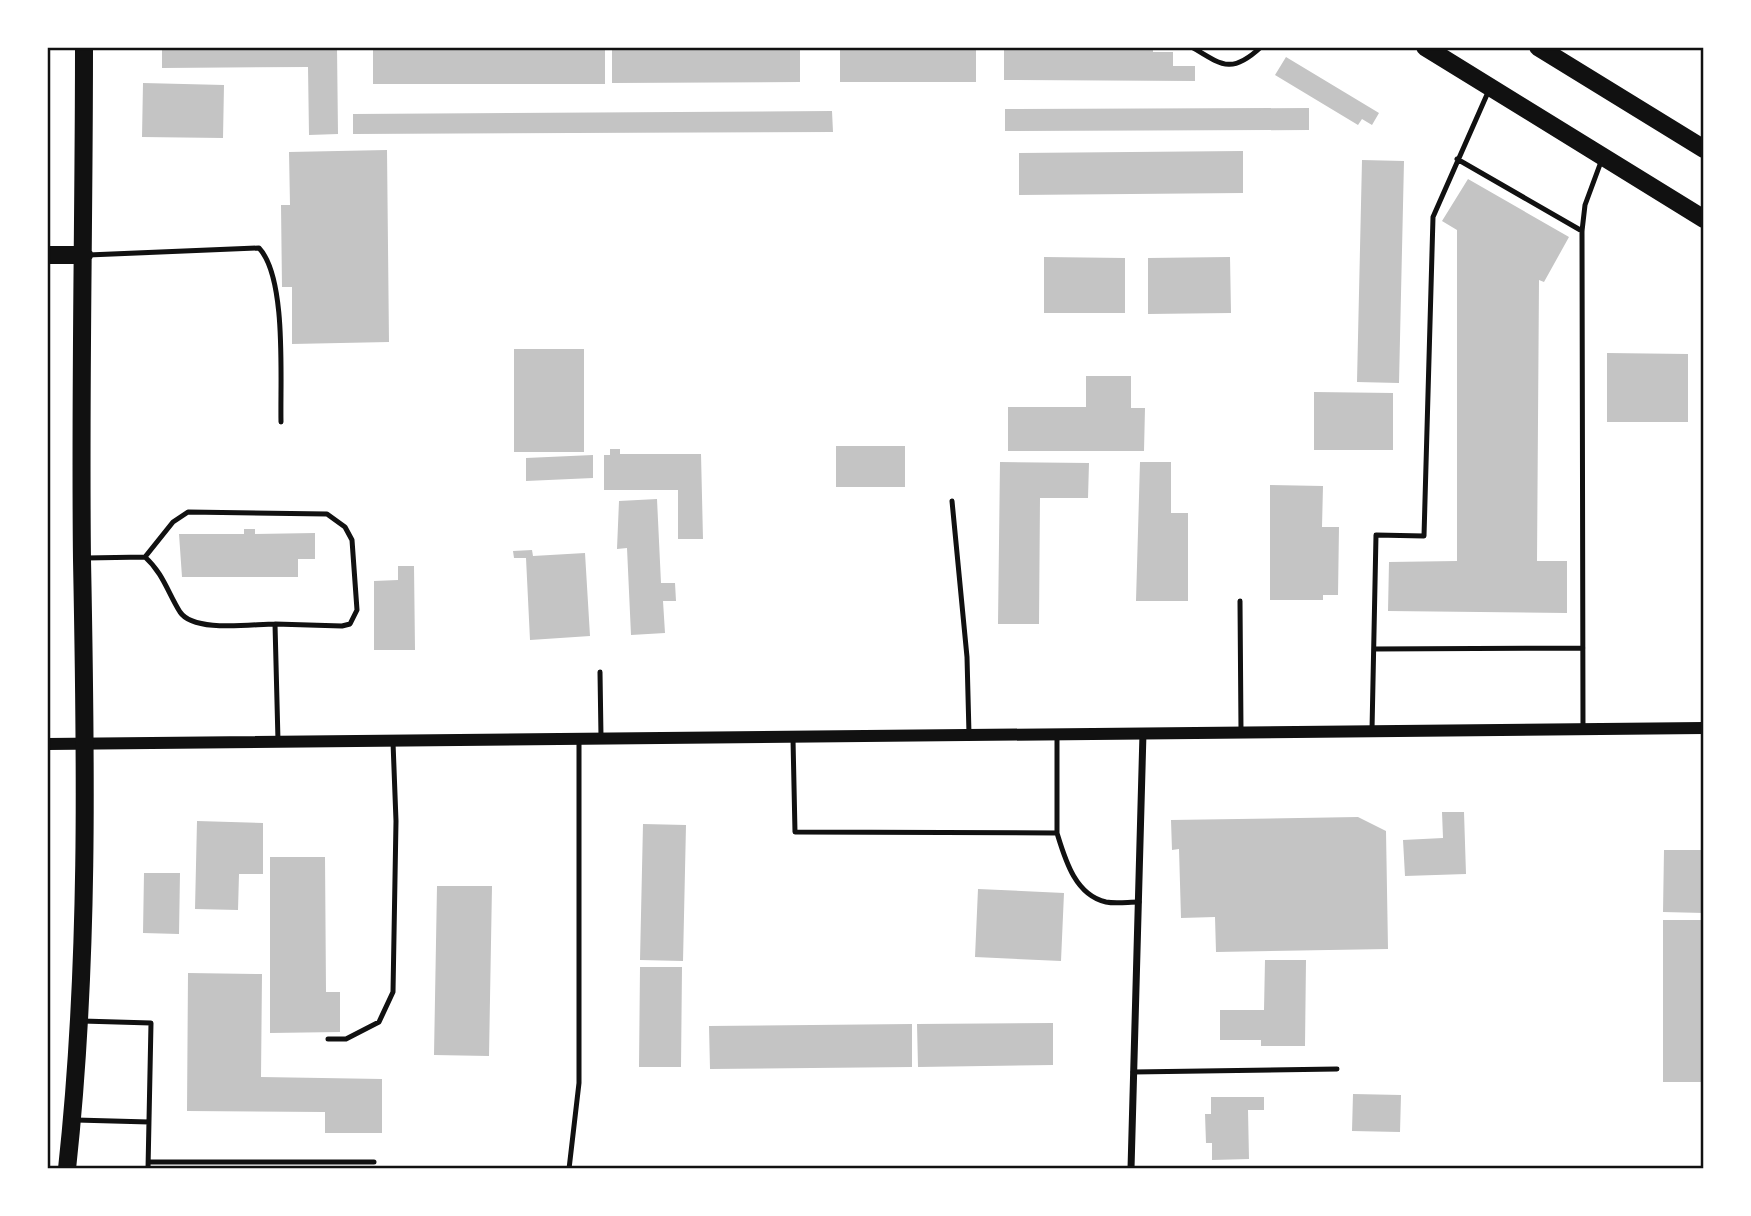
<svg xmlns="http://www.w3.org/2000/svg" width="1751" height="1216" font-family="Roboto,sans-serif">
  <style>
    .building { fill: #c4c4c4 }
    .lines { fill: none; stroke-linecap: round; stroke-linejoin: round }
    .service { stroke: #111; stroke-width: 5 }
    .minor { stroke: #111; stroke-width: 7 }
    .tertiary { stroke: #111; stroke-width: 12 }
    .primary { stroke: #111; stroke-width: 18 }
    .neatline { fill: none; stroke: #111; stroke-width: 2.5 }
  </style>
  <rect width="100%" height="100%" fill="#fff"/>
  <!-- building -->
  <path class="building" d="M162,47H337L338,134L309,135L308,67L162,68Z
    M373,47H605V84H373Z
    M612,47H800V82L612,83Z
    M840,47H976V82H840Z
    M1004,47H1153V52H1173V66H1195V81L1004,80Z
    M1286,57L1379,113L1372,125L1362,119L1358,125L1275,75Z
    M143,83L224,85L223,138L142,137Z
    M1309,108V130L1005,131V109Z
    M832,111L833,132L353,134V114Z
    M387,150L389,342L292,344V287H282L281,205H290L289,152Z
    M1243,151V193L1019,195V153Z
    M1362,160L1404,161L1399,383L1357,382Z
    M1468,179L1569,237L1544,282L1539,280L1537,561H1567V613L1388,611L1389,562L1457,561V230L1442,221Z
    M1044,257L1125,258V313H1044Z
    M1230,257L1231,313L1148,314V258Z
    M514,349H584V452H514Z
    M1607,353L1688,354V422H1607Z
    M1086,376H1131V408H1145L1144,451H1008V407H1086Z
    M1314,392L1393,393V450H1314Z
    M836,446H905V487H836Z
    M610,449H620V454H701L703,539H678V490H604V455H610Z
    M593,455V478L526,481V458Z
    M1000,462L1089,463L1088,498H1040L1039,624H998Z
    M1140,462H1171V513H1188V601H1136Z
    M1270,485L1323,486L1322,527H1339L1338,595H1323V600H1270Z
    M657,499L661,583H675L676,601H663L665,633L631,635L627,548L617,549L619,501Z
    M244,529H255V534L315,533V559H298V577H182L179,534H244Z
    M532,550L533,556L585,553L590,636L530,640L526,558H514L513,551Z
    M398,566H414L415,650H374V581L398,580Z
    M1442,812H1464L1466,874L1405,876L1403,840L1443,838Z
    M1358,817L1386,831L1388,949L1216,952L1215,917L1181,918L1179,849L1172,850L1171,820Z
    M197,821L263,823V874H239L238,910L195,909Z
    M643,824L686,825L683,961L640,960Z
    M1664,850H1704V913L1663,912Z
    M270,857H325L326,992H340V1032L270,1033Z
    M144,873H180L179,934L143,933Z
    M437,886H492L489,1056L434,1055Z
    M978,889L1064,893L1061,961L975,957Z
    M1663,920H1704V1082H1663Z
    M1265,960H1306L1305,1046H1261V1040H1220V1010H1264Z
    M640,967H682L681,1067H639Z
    M188,973L262,974L261,1077L382,1079V1133H325V1112L187,1111Z
    M1053,1023V1065L918,1067L917,1024Z
    M912,1024V1067L710,1069L709,1026Z
    M1353,1094L1401,1095L1400,1132L1352,1131Z
    M1211,1097H1264V1110H1248L1249,1159L1212,1160V1143H1206L1205,1114H1211Z"/>
  <g class="lines">
    <!-- service -->
    <path class="service" d="M1192,47C1223,66 1232,74 1261,47
      M1457,159L1582,231
      M88,255L259,248C287,278 280,379 281,422
      M952,501L967,657L969,734
      M145,557L173,522L188,512L327,514L345,527L352,540L357,610L350,624L342,626L275,624
      M86,558L145,557C163,573 168,593 180,612C194,633 252,624 275,624L278,741
      M1240,601L1241,731
      M1374,649L1583,648
      M600,672L601,737
      M1583,727L1582,231L1585,205L1602,159
      M1372,730L1376,535L1424,536L1433,217L1489,90
      M793,739L795,832L1057,833V736
      M1057,833C1065,859 1075,895 1106,902C1116,904 1128,902 1139,902
      M82,1021L151,1023L148,1169
      M328,1039H346L379,1022L393,992L396,821L393,742
      M1133,1072L1337,1069
      M76,1120L149,1122
      M149,1162H374
      M569,1169L579,1083V738"/>
    <!-- minor -->
    <path class="minor" d="M1131,1169L1143,733"/>
    <!-- tertiary -->
    <path class="tertiary" d="M47,744L1704,728"/>
    <!-- primary -->
    <path class="primary" d="M1425,47L1704,219
      M1538,47L1704,149
      M47,255H84
      M67,1169C89,967 86,763 82,560C80,389 84,218 84,47"/>
  </g>
  <!-- border -->
  <rect width="1751" height="1216" fill="none" stroke="#ffffff" stroke-width="98"/>
  <rect x="49" y="49" width="1653" height="1118" class="neatline"/>
</svg>
